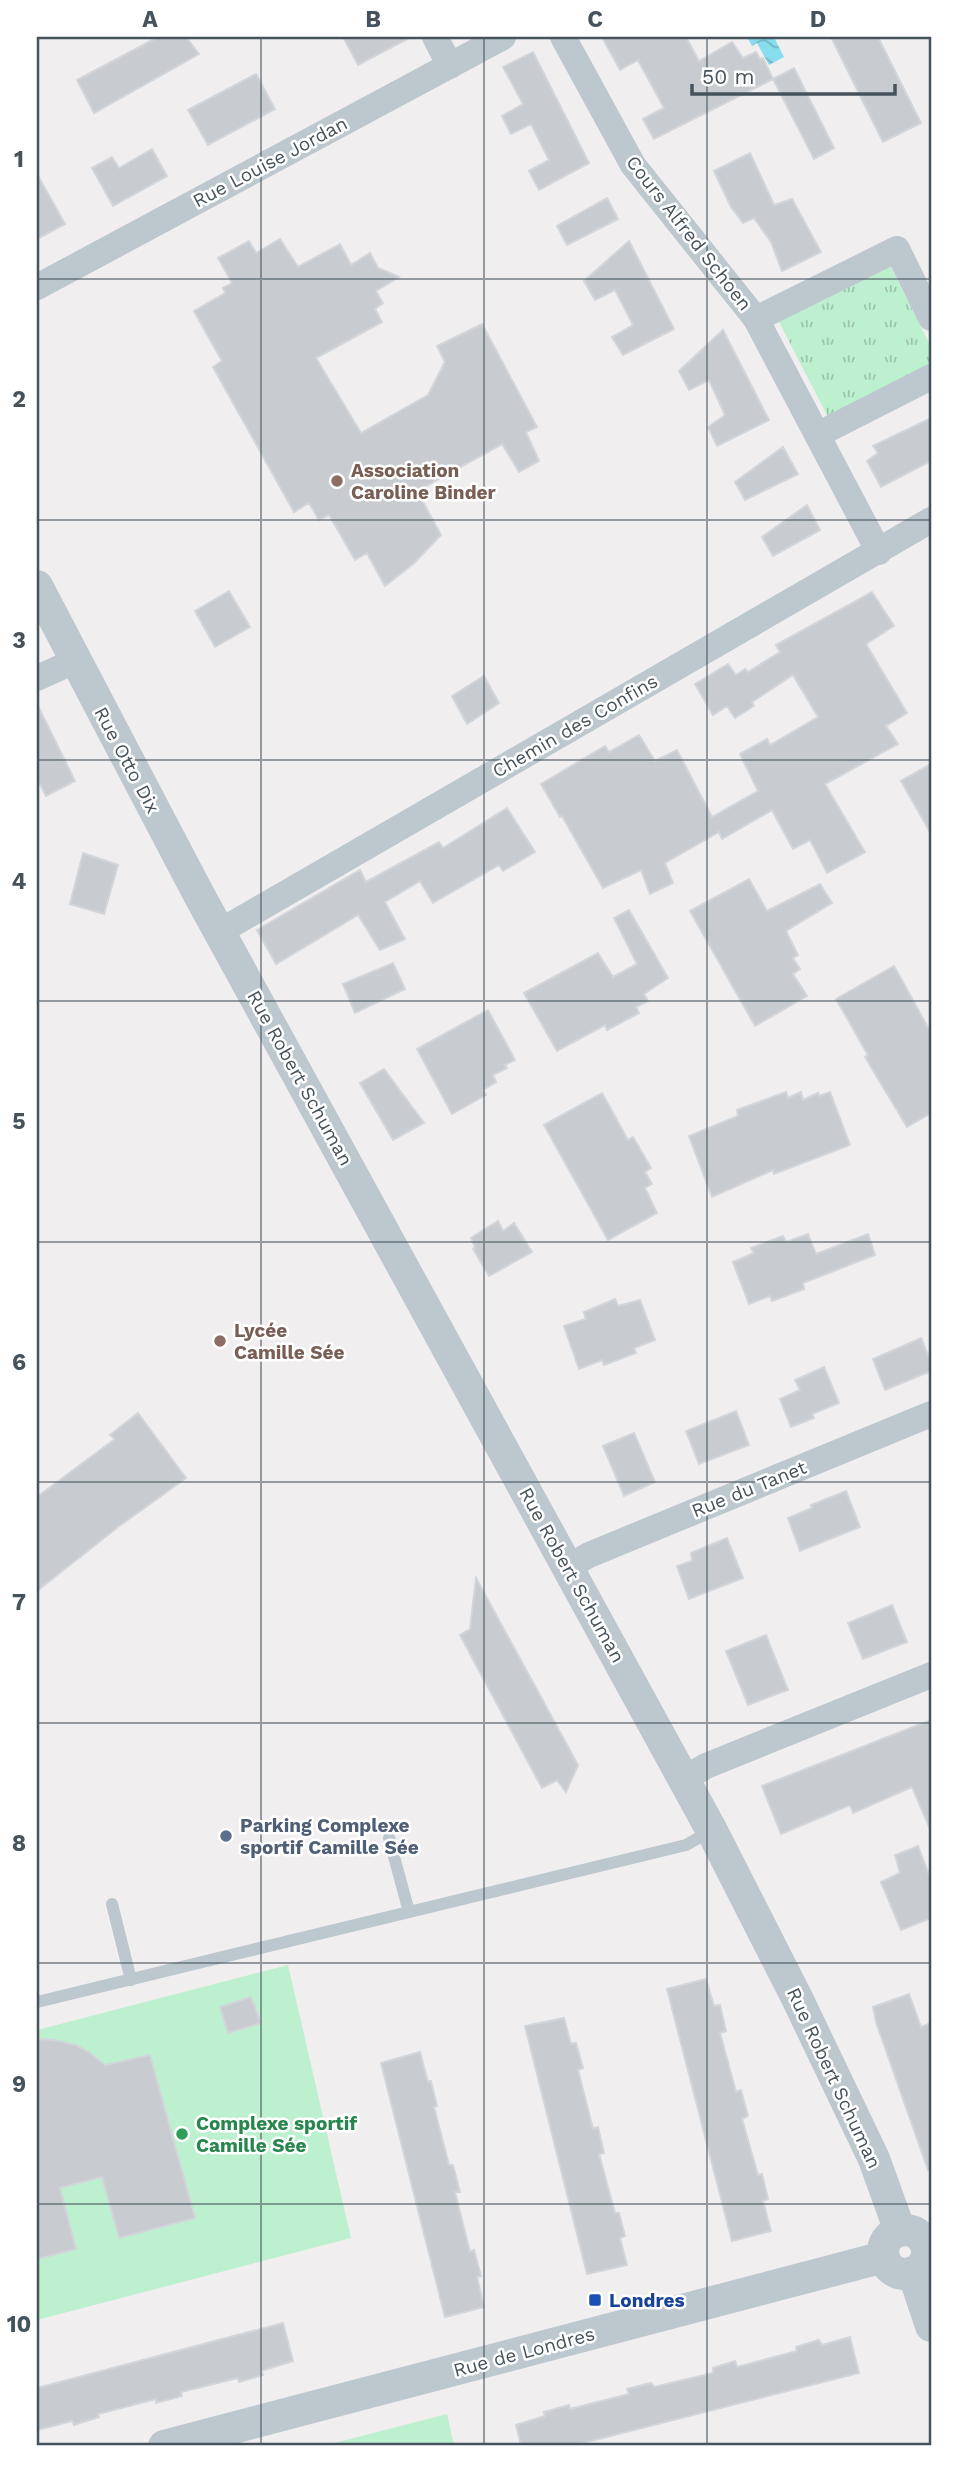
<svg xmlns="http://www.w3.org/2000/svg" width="968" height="2483" font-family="'Work Sans',sans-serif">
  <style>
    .grass { fill: url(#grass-tufts) }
    .garden { fill: #bcf0ce }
    .water { fill: url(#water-waves) }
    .building { fill: #c8ccd1; stroke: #d2d5da; stroke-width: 2 }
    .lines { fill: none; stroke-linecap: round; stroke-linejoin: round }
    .service { stroke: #bcc7ce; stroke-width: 12 }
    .minor { stroke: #bcc7ce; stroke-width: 26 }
    .tertiary { stroke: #bcc7ce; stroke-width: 32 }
    .grid { fill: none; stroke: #46535c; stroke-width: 2; stroke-opacity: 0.55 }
    .education-dot { fill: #8d6e63; stroke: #fff; stroke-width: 2.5 }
    .service-dot { fill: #5c6f8a; stroke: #fff; stroke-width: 2.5 }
    .leisure-dot { fill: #2e9e5b; stroke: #fff; stroke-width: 2.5 }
    .transit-dot { fill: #1a4fb4; stroke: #fff; stroke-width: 2.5 }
    .labels { text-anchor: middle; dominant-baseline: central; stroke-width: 5; stroke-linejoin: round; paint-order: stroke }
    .street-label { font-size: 19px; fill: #46535c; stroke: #fff }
    .education-label { font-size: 19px; font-weight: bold; fill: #785e54; stroke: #fff; text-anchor: start }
    .service-label { font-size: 19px; font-weight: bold; fill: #4e5e75; stroke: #fff; text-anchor: start }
    .leisure-label { font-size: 19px; font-weight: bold; fill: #27864d; stroke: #fff; text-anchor: start }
    .transit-label { font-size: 19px; font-weight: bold; fill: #164399; stroke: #fff; text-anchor: start }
    .neatline { fill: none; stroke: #46535c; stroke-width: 2.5 }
    .grid-label { font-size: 23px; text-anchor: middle; font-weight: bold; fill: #46535c }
  </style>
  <defs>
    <pattern id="grass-tufts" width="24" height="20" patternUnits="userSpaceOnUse" patternTransform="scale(1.75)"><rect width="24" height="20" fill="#bcf0ce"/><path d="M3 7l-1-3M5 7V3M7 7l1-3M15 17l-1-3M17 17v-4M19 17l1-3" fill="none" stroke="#9bc5aa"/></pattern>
    <pattern id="water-waves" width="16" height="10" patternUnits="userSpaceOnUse" patternTransform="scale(1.75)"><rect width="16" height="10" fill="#8de"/><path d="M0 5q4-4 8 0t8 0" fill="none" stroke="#71b6c4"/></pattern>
  </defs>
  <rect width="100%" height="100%" fill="#f1eeef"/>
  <!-- grass -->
  <path class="grass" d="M889,263L931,347V370L830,421L777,318Z"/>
  <!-- garden -->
  <path class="garden" d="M288,1965L351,2238L37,2320V2030Z
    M447,2414L454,2446H323Z"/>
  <!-- water -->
  <path class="water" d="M747,37H774L784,57L769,65L757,43L752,46Z"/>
  <!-- building -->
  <path class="building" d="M158,37H186L199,54L94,113L77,80Z
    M343,37H411L358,65Z
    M602,37H686L699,61L732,42L743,58L756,52L760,59L763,58L773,79L654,139L643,119L664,108L638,60L620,70Z
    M831,37H878L921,123L883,142Z
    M533,52L589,163L539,190L529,171L549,160L531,124L511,134L502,116L523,104L503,67Z
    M794,68L834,148L814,159L773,79Z
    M256,74L275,109L208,145L188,110Z
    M152,149L167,176L113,206L92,168L112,157L119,168Z
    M750,153L774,205L792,199L821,252L782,271L771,242L754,218L743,223L731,207L714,171Z
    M37,174L65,224L37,239Z
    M607,198L618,219L567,245L557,226Z
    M280,239L298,267L340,244L351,265L370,253L378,268L399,277L376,291L383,303L375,309L382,322L316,358L361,433L428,395L445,362L437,346L482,324L537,427L526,432L539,461L519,472L502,444L417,491L441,535L413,564L385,586L367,553L355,560L329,515L319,520L309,503L294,512L213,367L222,361L194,311L225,293L223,288L232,283L218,258L249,241L256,253Z
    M629,241L674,329L623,355L612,337L633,325L615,290L595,300L584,281Z
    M723,330L769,420L717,446L708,427L725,415L709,380L689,390L679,371Z
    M931,418V461L881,487L867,461L878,453L873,446Z
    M783,447L798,474L745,500L735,482Z
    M807,505L820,530L773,556L762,537Z
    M229,591L250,627L215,647L195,611Z
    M872,592L894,626L866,644L907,713L886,726L898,744L825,784L865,852L827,873L810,840L793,849L772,810L722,839L719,832L665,863L673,883L650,894L641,870L603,888L562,816L560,817L541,784L605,746L609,752L639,735L655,761L677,750L712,817L758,791L740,754L767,739L770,745L818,717L793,675L752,702L754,706L735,718L727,706L713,715L695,684L728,664L736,675L745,669L748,672L780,652L776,645Z
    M484,676L499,703L467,724L452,696Z
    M37,704L75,781L46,796L37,779Z
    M931,764V834L901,781Z
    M507,808L535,852L503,871L499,865L433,903L420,881L385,902L405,939L380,950L358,915L276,964L257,930L360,870L366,882L439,842L443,848Z
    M83,853L118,865L104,914L70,904Z
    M749,879L767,911L820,884L832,903L786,931L798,955L793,958L800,969L793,974L807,996L755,1026L690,911Z
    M629,910L668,978L644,994L648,1001L636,1007L639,1013L607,1030L605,1025L557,1051L524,993L598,953L613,977L637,964L614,918Z
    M393,963L405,989L355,1013L343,984Z
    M894,966L931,1033V1113L907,1127L865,1057L868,1055L836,999Z
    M488,1010L515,1060L505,1065L507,1068L493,1075L496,1082L483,1090L486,1095L452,1114L417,1049Z
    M384,1069L424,1123L393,1140L360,1083Z
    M786,1092L788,1098L801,1092L803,1100L818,1093L819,1096L830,1092L850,1145L774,1174L773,1170L712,1197L689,1136L738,1116L737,1110Z
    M602,1093L628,1140L633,1137L651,1168L645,1172L652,1184L645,1188L657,1213L608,1240L544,1125Z
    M498,1221L503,1231L514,1223L532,1252L489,1276L473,1249L475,1247L471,1238Z
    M808,1234L816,1254L868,1234L875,1255L803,1283L804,1289L772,1301L770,1296L749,1304L733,1262L754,1253L751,1248L783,1236L786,1242Z
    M615,1299L618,1306L640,1300L655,1340L634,1348L636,1353L604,1365L602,1360L579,1369L564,1326L586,1319L584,1312Z
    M921,1338L931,1362V1371L885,1390L873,1359Z
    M824,1367L839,1403L812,1414L814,1418L791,1427L780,1399L800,1390L795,1380Z
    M736,1411L749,1445L699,1464L686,1431Z
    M138,1413L186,1478L118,1527L37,1591V1497L115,1439L110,1435Z
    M634,1433L655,1482L624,1496L603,1446Z
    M846,1491L860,1527L800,1551L788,1518L812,1508L811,1505Z
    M727,1538L743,1578L689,1599L677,1566L692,1561L691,1553Z
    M476,1578L578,1765L566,1792L557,1780L542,1788L460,1635L470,1629Z
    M892,1605L907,1642L863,1659L848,1623Z
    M766,1635L788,1690L748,1705L726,1651Z
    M931,1720V1831L912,1787L853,1813L850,1805L781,1834L762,1786Z
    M918,1846L931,1880V1918L901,1930L881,1882L900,1873L895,1855Z
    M706,1979L714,2006L720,2005L726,2031L720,2033L736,2092L741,2090L748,2116L742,2119L758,2175L762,2174L768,2199L763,2201L771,2231L732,2241L667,1989Z
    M909,1994L921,2027L931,2023V2170H928L876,2022L873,2007Z
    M251,1997L261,2023L228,2033L220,2007Z
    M564,2018L571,2044L576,2043L583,2068L578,2070L593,2129L598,2127L604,2153L599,2154L615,2213H619L625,2236L620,2238L627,2265L587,2274L525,2026Z
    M37,2039L54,2040L76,2045L89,2052L105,2065L150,2055L195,2218L119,2238L102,2177L60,2188L76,2249L37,2259Z
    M420,2052L428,2082L431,2081L437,2106L434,2107L449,2165H453L460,2192H455L470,2252L474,2250L481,2276L477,2277L484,2307L445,2317L381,2063Z
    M283,2323L293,2361L261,2371L263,2375L239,2382L238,2378L181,2392L182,2396L156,2403V2399L98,2414L99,2417L74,2425L72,2421L37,2430V2388Z
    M850,2337L859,2373L571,2446H521L516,2425L545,2416L544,2412L569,2405L570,2409L629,2394L627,2389L651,2383L654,2387L713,2373V2368L735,2361L737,2367L797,2351L796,2347L819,2340L822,2345Z"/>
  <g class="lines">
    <!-- service -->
    <path class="service" d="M389,1838L409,1912
      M112,1904L131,1980
      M37,2002L686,1845L711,1831"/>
    <!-- minor -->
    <path class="minor" d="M435,37L450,66
      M563,37L633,165L756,319L879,552
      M37,287L503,37
      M756,319L897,249L931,318
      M817,435L931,377
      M37,678L75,661
      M219,932L931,520
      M568,1567L589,1555L931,1414
      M684,1779L706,1766L931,1675"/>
    <!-- tertiary -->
    <path class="tertiary" d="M37,586L198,893L712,1831L797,1998L874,2159L900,2231
      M883 2252a22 22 0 1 1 44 0a22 22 0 1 1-44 0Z
      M913,2272L931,2326
      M164,2446L884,2257"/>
  </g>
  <!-- grid -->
  <path class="grid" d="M261,37V2446M484,37V2446M707,37V2446M37,279H931M37,520H931M37,760H931M37,1001H931M37,1242H931M37,1482H931M37,1723H931M37,1963H931M37,2204H931"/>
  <!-- markers -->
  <g class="education-dot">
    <circle cx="337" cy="481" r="7"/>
    <circle cx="220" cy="1341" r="7"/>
  </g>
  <circle class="service-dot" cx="226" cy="1836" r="7"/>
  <circle class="leisure-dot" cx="182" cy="2134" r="7"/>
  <rect class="transit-dot" x="588" y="2293" width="14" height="14" rx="3.5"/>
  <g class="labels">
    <!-- street labels -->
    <g class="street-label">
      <text transform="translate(270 162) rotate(-28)">Rue Louise Jordan</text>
      <text transform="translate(689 233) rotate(52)">Cours Alfred Schoen</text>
      <text transform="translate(575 726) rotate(-30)">Chemin des Confins</text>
      <text transform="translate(127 760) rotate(62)">Rue Otto Dix</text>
      <text transform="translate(300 1078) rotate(61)">Rue Robert Schuman</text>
      <text transform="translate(749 1489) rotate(-22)">Rue du Tanet</text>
      <text transform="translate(572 1575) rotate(61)">Rue Robert Schuman</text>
      <text transform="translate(834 2078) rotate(65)">Rue Robert Schuman</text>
      <text transform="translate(524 2352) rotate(-15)">Rue de Londres</text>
    </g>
    <!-- education labels -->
    <g class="education-label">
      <text x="351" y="470">Association<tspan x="351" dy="22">Caroline Binder</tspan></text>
      <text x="234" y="1330">Lycée<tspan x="234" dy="22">Camille Sée</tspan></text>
    </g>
    <!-- service labels -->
    <g class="service-label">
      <text x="240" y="1825">Parking Complexe<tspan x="240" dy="22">sportif Camille Sée</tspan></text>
    </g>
    <!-- leisure labels -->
    <g class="leisure-label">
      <text x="196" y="2123">Complexe sportif<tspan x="196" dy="22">Camille Sée</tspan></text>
    </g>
    <!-- transit labels -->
    <g class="transit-label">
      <text x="609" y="2300">Londres</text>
    </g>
  </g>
  <!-- border -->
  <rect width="968" height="2483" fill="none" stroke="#ffffff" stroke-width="77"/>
  <!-- scale -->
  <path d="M692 84v10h203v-10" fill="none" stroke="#46535c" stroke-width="3.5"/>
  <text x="702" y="84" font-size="21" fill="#46535c" stroke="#ffffff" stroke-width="5" paint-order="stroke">50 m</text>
  <rect x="38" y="38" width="892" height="2406" class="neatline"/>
  <g class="grid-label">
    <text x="150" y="27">A</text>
    <text x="373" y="27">B</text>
    <text x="595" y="27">C</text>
    <text x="818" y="27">D</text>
    <text x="19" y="167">1</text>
    <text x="19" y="407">2</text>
    <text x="19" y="648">3</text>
    <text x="19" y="889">4</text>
    <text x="19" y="1129">5</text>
    <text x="19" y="1370">6</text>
    <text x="19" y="1610">7</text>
    <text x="19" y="1851">8</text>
    <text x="19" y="2092">9</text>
    <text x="19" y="2332">10</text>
  </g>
</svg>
